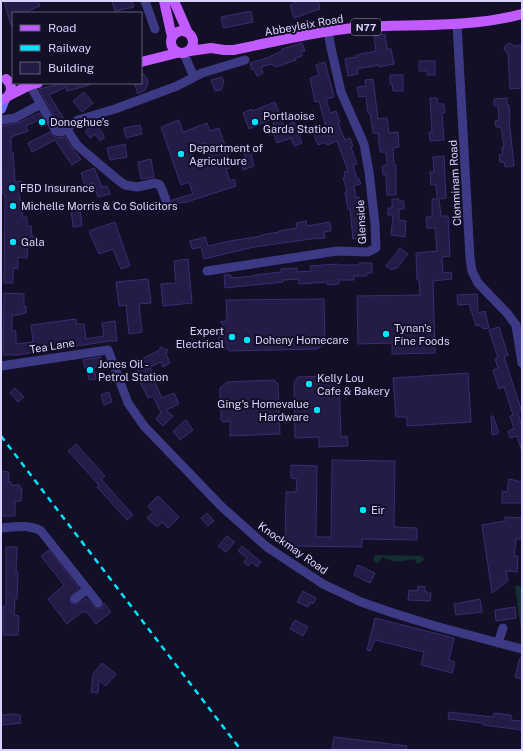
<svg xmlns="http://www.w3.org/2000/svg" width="523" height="751" font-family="'Public Sans',sans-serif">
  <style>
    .green { fill: #12302f }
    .building { fill: #241b47; stroke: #3b2d73; fill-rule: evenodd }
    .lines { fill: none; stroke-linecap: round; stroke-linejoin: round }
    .minor { stroke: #3d3a85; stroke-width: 9 }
    .secondary { stroke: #6f6bff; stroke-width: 10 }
    .primary { stroke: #c25bff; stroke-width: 10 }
    .rail { stroke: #00e5ff; stroke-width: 2.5; stroke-dasharray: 6 5; stroke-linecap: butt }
    .poi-dot { fill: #00e5ff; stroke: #130f26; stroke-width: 1.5 }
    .labels { text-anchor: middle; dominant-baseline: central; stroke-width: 4; stroke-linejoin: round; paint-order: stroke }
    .shield { fill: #130f26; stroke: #9e99be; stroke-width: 1 }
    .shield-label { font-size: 10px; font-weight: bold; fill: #d9d4ff }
    .street-label { font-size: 11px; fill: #d9d4ff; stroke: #130f26 }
    .poi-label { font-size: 11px; fill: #d9d4ff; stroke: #130f26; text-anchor: start }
  </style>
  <rect width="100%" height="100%" fill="#130f26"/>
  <!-- green -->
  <path class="green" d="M375,555L421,556L423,557L424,560L417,564L415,559C401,561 396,564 382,557L378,564L373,560Z
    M515,586H522V629L521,630Z"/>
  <!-- building -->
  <path class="building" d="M4,1H38L40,6L23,13H13V25H11Z
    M112,1H132L134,7L115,11Z
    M295,1H318L320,9L294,18L290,5L295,3Z
    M251,11L253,22L223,28L221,17Z
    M385,34L387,49H391L394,64L379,67V65L357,69L358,74L348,76L345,59L356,57V55L376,51L374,36Z
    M302,43L305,51L301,52L302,56L295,58L296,60L276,67L271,64L261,67L263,73L257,76L254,69L252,70L250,63L267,58L282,51V49Z
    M509,43L515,46L522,45V88L510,89L508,54L504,49L506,45Z
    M419,61H435V75H427V71H419Z
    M325,62L334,97L326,99L330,113L336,111L340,122L338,123L345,140L350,138L353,146L351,147L357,164L353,165L357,179H359L361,184L354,186L356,198L359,197L362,225H363L364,238L353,239L350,209H348L345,192L347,191L343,178L345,177L344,172L348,171L337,141L327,145L326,142L318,145L314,135L327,131L319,101L315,102L310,78L319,75L316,65Z
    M141,72L147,78L148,84L145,90L138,94L134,83H141Z
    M390,75H403V91H393L392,84H390Z
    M222,77L224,82L221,90L215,91L211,80Z
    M373,79L378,119L387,118L389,133L398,132L399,147L393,148L394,165H396V195H387L386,174L383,175L382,166L387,165L386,152H380L378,133H373L370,113H368L366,96L359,97L357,87L366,86L365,80Z
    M65,83H89V85L67,91L66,87L49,95L64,119L57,121L39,89Z
    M84,92L93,103L82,112L73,101Z
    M430,98H437L438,104H444L445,113H442L444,140L430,141L429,132H432Z
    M507,98V105H509L510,119H509L514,166L505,167L504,162H500L499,155L503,154L502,147H504L501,127H496L495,121L499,120L498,106H494V99Z
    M275,102L284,126L294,122L302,143L294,146L291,138L277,143L273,132L276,131L272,119L249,129L243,113L252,109V111Z
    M39,113L46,125L41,127L37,121L26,126L28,131L11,137V152H13L15,182L22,181L24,192L19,193L23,217H27V226H31L32,237H38V243L28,245L27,258L18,257V269L13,268V283H4L5,203V194H2L1,126L18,123Z
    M179,120L183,132L207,123L210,131L219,128L231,164H229L230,168L226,169L230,181L234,179L236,186L187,202L171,204L172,200L193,194L189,182L181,185L161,127ZM204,143L210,160L195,165L189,149Z
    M95,123L104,135V138L100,141L95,134L90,138L85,131Z
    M140,125L142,134L126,138L124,128Z
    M50,132L55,137L60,138L65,137L72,148L81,159L72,165L55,140L32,152L28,143Z
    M125,144L127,157L110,160L107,148Z
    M250,150L254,166L243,170L240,159L245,157L244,153Z
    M444,156L446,198L439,199L441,216H448L450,256L442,257L443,273L451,272L452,279L433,281L435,353L392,354V343L358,344L357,296L420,295L419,280H417L416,253L437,251L435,228H427L426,217H432V199H437L436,185H431L430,172H434L433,157Z
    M151,159L154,177L141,179L138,162Z
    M94,168L102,187L107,186L110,194L98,197L93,183L85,186L81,173Z
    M392,199H399V201H404V209H399V220L406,221L405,237L391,235L393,215H388V208H392Z
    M80,208L82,226L73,227L71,209Z
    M306,221L307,226L330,222L331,231L324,232L325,238L318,239V238L254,247L204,259L201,247L192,249L190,241L205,237L208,246L230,241L262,236L261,235L279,232V231L297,228L296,223Z
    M115,222L130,266L121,269L113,249L99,254L89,231Z
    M400,248L408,254L396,269L394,268L392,270L386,266Z
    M188,259L192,303L163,306L161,284L176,283L174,261Z
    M359,263H372V273H367V276H354V280H339V284L327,285V282L299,284L298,279L283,280V282L225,288L224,275H231V278L254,276V275L281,272V269L297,268V272L311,271L310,266L338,264V265H359Z
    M148,279L151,303L139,304L142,332L129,334L126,305L119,306L116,282Z
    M4,293L24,294V306H26V313L12,316V331H16V344L33,342L31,325L76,319V324H84L86,339L104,336L102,323L115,321L117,341H110L16,355H3Z
    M477,294L478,313L485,311L489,328L484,329L478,324V326H476L471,310H470V304L458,305L457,295Z
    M324,299L325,343L317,349L229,351V349H221L219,347V329L224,326L220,322L227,321L226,300Z
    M499,327L508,355L504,357L522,412L518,413L522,427V449H521L517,436L510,438L508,431L514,429L510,416L513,415L504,387L499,389L493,370L498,368L495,359L498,358L489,330Z
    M160,347L168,350L166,354L170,363L163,367L161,362L150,367L152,373L151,374L162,398L174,393L179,404L166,410L173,416L163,426L156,419L161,413L153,396L148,398L140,382L143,381L134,362L135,358L140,360L160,350Z
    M101,357L102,366L94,367L96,379L89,380L87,368H85L83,360Z
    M468,373L471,422L407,426V417H396L393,378Z
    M334,376L339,381L341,437L347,436L348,446L319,447V437L295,438L294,383L298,377Z
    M274,380L278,384L280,434L230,436V421L223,422L221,420V409L226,405L220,399V388L227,382Z
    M15,388L24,397L18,402L10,393Z
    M109,392L112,402L104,405L101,395Z
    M491,416H493L499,433L492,435Z
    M186,420L193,430L180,440L173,431Z
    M76,444L105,476L101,479L133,515L127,520L97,487L99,485L68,451Z
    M332,460L395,461L394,527L417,528V540L362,539V547L285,546L286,492H296L297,479L291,478V465L317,466L316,537H331Z
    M1,471L9,472L8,482H11V485H20L19,488H22L21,501H15V516H1Z
    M509,479L522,482V503H502V491L507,492Z
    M158,496L179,517L168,528L162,522L157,527L147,518L153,512L148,506Z
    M207,513L214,521L208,526L201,518Z
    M505,517L522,518V539H516L514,556H518L517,572L506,571L508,581L492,593L482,525L505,521Z
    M227,536L235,542L226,552L218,546Z
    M242,546L261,562L257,567L252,562L248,566L244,562L247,558L238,551Z
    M6,547H17L16,572H18L17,599H15L14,615L19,616L18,635H3V606H6Z
    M49,550L79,588L70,597L71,603L76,605L86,598L95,608H101L104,603L111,612L96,624L87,612L85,613L83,611L67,624L48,599L64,585L41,556Z
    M358,565L375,573L370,583L354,575Z
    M418,586L425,587L424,591H426V593H431L430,601L408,600L409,590L417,591Z
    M303,591L316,598L313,604L310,602L308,607L297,602Z
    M480,599L482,612L456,615L454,604Z
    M515,607L516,618L496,621L495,610Z
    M375,618L454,638L449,660L455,662L452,673L421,665L424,652L375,640L370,651L367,650Z
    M295,620L308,627L303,636L290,629Z
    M520,658H522V679L515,677Z
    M102,663L116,674L106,686L99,680L98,693L91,692L93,674Z
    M449,712L493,717L494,713L511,715V720L522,721V730L483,725V723L448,719Z
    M14,714L20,715L21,723L1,725V715Z
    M334,737L407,746L406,750H332Z"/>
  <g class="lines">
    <!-- minor -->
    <path class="minor" d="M145,1L155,29
      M457,24L470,258L472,271L478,283L507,313L516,325L522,363
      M184,54L194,77
      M30,85L56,131L61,132L78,120L115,109L177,86L202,73L245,60
      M1,120L15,118L41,104
      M66,128L77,145L86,153L118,180L125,185L137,187L155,183L160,185L166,200
      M207,271L337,251L368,252L376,248L375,224L369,172L364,144L341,92L331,48L328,31
      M1,366L108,350L128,403L144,426L222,507L267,547L323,584L361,602L393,613L435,626L522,649
      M1,528C14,527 29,524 41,531L98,603
      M75,599L87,589
      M498,643L503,628"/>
    <!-- secondary -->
    <path class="secondary" d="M1,109L5,99"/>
    <!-- primary -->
    <path class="primary" d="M164,1L172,37
      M174,1L188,33
      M171 42a11 11 0 1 1 22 0a11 11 0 1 1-22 0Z
      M190,51L211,48L224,50H234C276,41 319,31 362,27C415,24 470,28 522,14
      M141,62L177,53
      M10,95L30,85L38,83
      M1,100C12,97 14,86 6,79"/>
    <!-- rail -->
    <path class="rail" d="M1,436L241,750"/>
  </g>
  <!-- markers -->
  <g class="poi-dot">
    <circle cx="42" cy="122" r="4"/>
    <circle cx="255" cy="122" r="4"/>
    <circle cx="181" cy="154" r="4"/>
    <circle cx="12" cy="188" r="4"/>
    <circle cx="13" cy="206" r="4"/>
    <circle cx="13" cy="242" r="4"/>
    <circle cx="386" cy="334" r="4"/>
    <circle cx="232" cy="337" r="4"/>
    <circle cx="247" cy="340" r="4"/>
    <circle cx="90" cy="370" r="4"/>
    <circle cx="309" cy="384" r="4"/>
    <circle cx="317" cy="410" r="4"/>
    <circle cx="363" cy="510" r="4"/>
  </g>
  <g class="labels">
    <!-- shield labels -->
    <rect class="shield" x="351" y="19" width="30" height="16" rx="3"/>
    <g class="shield-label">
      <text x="366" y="27">N77</text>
    </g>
    <!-- street labels -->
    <g class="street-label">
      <text transform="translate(304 25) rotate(-10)">Abbeyleix Road</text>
      <text transform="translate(455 183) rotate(-93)">Clonminam Road</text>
      <text transform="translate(361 222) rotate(-93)">Glenside</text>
      <text transform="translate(52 346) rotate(-9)">Tea Lane</text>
      <text transform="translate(293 548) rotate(35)">Knockmay Road</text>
    </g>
    <!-- poi labels -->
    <g class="poi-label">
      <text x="263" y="116">Portlaoise<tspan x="263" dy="13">Garda Station</tspan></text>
      <text x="50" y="122">Donoghue’s</text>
      <text x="189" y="148">Department of<tspan x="189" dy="13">Agriculture</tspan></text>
      <text x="20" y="188">FBD Insurance</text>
      <text x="21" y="206">Michelle Morris &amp; Co Solicitors</text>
      <text x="21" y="242">Gala</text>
      <text x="394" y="328">Tynan's<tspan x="394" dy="13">Fine Foods</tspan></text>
      <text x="224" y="331" text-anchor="end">Expert<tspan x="224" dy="13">Electrical</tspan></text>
      <text x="255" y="340">Doheny Homecare</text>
      <text x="98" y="364">Jones Oil -<tspan x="98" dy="13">Petrol Station</tspan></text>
      <text x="317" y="378">Kelly Lou<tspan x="317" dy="13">Cafe &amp; Bakery</tspan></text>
      <text x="309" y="404" text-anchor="end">Ging's Homevalue<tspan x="309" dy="13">Hardware</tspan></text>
      <text x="371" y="510">Eir</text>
    </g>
  </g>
  <!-- border -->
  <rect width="523" height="751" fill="none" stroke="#d9d4ff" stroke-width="4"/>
  <!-- legend -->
  <rect x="12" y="12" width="130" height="72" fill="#130f26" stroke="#625e7d"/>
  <rect x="20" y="25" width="20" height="6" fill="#c25bff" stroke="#625e7d"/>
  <text x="48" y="32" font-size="12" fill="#d9d4ff">Road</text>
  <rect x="20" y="45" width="20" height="6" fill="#00e5ff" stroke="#625e7d"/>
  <text x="48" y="52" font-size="12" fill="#d9d4ff">Railway</text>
  <rect x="20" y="62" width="20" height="12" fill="#241b47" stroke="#625e7d"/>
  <text x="48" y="72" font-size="12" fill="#d9d4ff">Building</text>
</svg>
